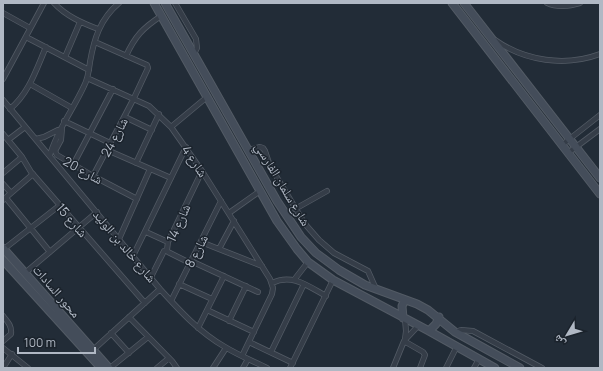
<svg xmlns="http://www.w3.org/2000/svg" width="603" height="371" font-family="Manrope,'Noto Naskh Arabic',sans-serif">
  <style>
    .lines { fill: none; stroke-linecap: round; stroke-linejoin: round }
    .street-casing { stroke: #535b65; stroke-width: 6 }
    .secondary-casing { stroke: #535b65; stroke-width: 9 }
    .street { stroke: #353d48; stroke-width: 4.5 }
    .secondary { stroke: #444d5a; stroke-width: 7 }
    .labels { text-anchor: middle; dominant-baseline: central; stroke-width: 3; stroke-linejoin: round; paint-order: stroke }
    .street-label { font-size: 13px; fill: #b0b8c4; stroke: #1b232c }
  </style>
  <rect width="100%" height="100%" fill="#222c37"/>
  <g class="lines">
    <!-- street casing -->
    <g class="street-casing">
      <path id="street" d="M54,3C66,16 82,23 98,29
        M175,3L196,39L197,48L194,54
        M547,3C558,8 569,6 580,3
        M3,13L30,28
        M26,37L89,70
        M495,40C525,61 565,67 600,54
        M126,56C135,36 143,28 161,16
        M65,57L80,22
        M87,78L149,106L171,127L202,171L270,279L273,288L272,294L242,356
        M3,79L44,3
        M30,84L72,108
        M3,100L160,289C180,311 199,332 225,347C238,355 253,361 267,368
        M10,109C29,93 36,70 46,47
        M125,117L152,130
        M64,121L110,143
        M171,127L207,97
        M62,128L61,140L55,151L57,155L93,176L137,199
        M3,134L22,157L31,172L145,303
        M36,139L44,137L58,130
        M8,140L25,127
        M562,145L600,115
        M107,150L171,178
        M249,150L260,147L263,148L265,151L270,166L305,224L319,240L334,253L368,271L376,289
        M568,153L600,129
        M50,155C57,130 73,110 84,86C88,79 89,70 90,62C94,39 100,19 119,3
        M136,163L159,114
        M73,165L113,89
        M3,173L22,157
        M93,176L134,98L148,68L147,65L95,42
        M3,184L11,193
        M6,198L50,252
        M3,200L33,174
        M295,209L327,191
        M229,213L260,191
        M146,232L168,242
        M119,239L150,169
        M201,242L262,266
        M4,249L60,205
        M219,249L234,221
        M133,256L186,147
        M191,261L258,292
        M190,263L168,252L167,250L168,242L202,171
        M25,273L97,212
        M151,277L164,251L167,250
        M294,280L308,262
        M272,283C292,273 308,286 326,296
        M179,284L212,299
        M171,301L221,201
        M207,310L254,332
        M3,316C8,322 12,326 11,334L3,341
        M129,317L172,361L177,368
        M229,321L246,286
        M198,328L224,276
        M455,332L461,330L473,331L542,368
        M111,333L129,353
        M405,339L406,331L405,319
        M404,341L423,352L425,355L420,368
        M249,342L293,363
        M3,348L28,368
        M93,350L160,289
        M271,352L304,284
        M3,368L12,354
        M110,368L148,337
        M157,368L169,358
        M213,368L226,348
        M243,368L248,359
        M290,368L333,280
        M393,368L404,341L418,326
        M446,368L457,346
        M474,368L479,359"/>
    </g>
    <!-- secondary casing -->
    <g class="secondary-casing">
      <path id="secondary" d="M154,3L277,221L297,249L308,262L333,280L429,331L495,368
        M165,3L277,201L301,237L316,253L339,270L365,285L417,304L428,310L455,332L520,368
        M452,3L600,194
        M464,3L600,178
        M3,248L109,368
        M3,260L101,368
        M403,318L402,306L405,300
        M429,331L436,324L439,317"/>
    </g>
    <!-- street -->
    <use href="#street" class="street"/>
    <!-- secondary -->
    <use href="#secondary" class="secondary"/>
  </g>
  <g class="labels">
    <!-- street labels -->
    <g class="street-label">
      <text transform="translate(114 137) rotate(-62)">شارع 24</text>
      <text transform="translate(195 161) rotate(56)">شارع 4</text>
      <text transform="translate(83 170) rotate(29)">شارع 20</text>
      <text transform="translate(283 184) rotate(59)">شارع سلمان الفارسي</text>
      <text transform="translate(72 220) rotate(49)">شارع 15</text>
      <text transform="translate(178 223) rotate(-66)">شارع 14</text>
      <text transform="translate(125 246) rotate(50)">شارع خالد بن الوليد</text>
      <text transform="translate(196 251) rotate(-63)">شارع 8</text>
      <text transform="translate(57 291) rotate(49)">محور السادات</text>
    </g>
  </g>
  <!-- border -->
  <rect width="603" height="371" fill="none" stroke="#b0b8c4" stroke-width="8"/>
  <!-- north arrow -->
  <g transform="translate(567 335) rotate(232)" stroke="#1b232c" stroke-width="3" paint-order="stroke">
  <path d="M0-3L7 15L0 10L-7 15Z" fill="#b0b8c4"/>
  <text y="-6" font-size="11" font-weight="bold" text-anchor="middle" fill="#b0b8c4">ش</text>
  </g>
  <!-- scale -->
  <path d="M18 347v6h77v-6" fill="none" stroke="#b0b8c4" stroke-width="2"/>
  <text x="24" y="347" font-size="12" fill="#b0b8c4" stroke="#1b232c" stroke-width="3" paint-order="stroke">100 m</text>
</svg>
